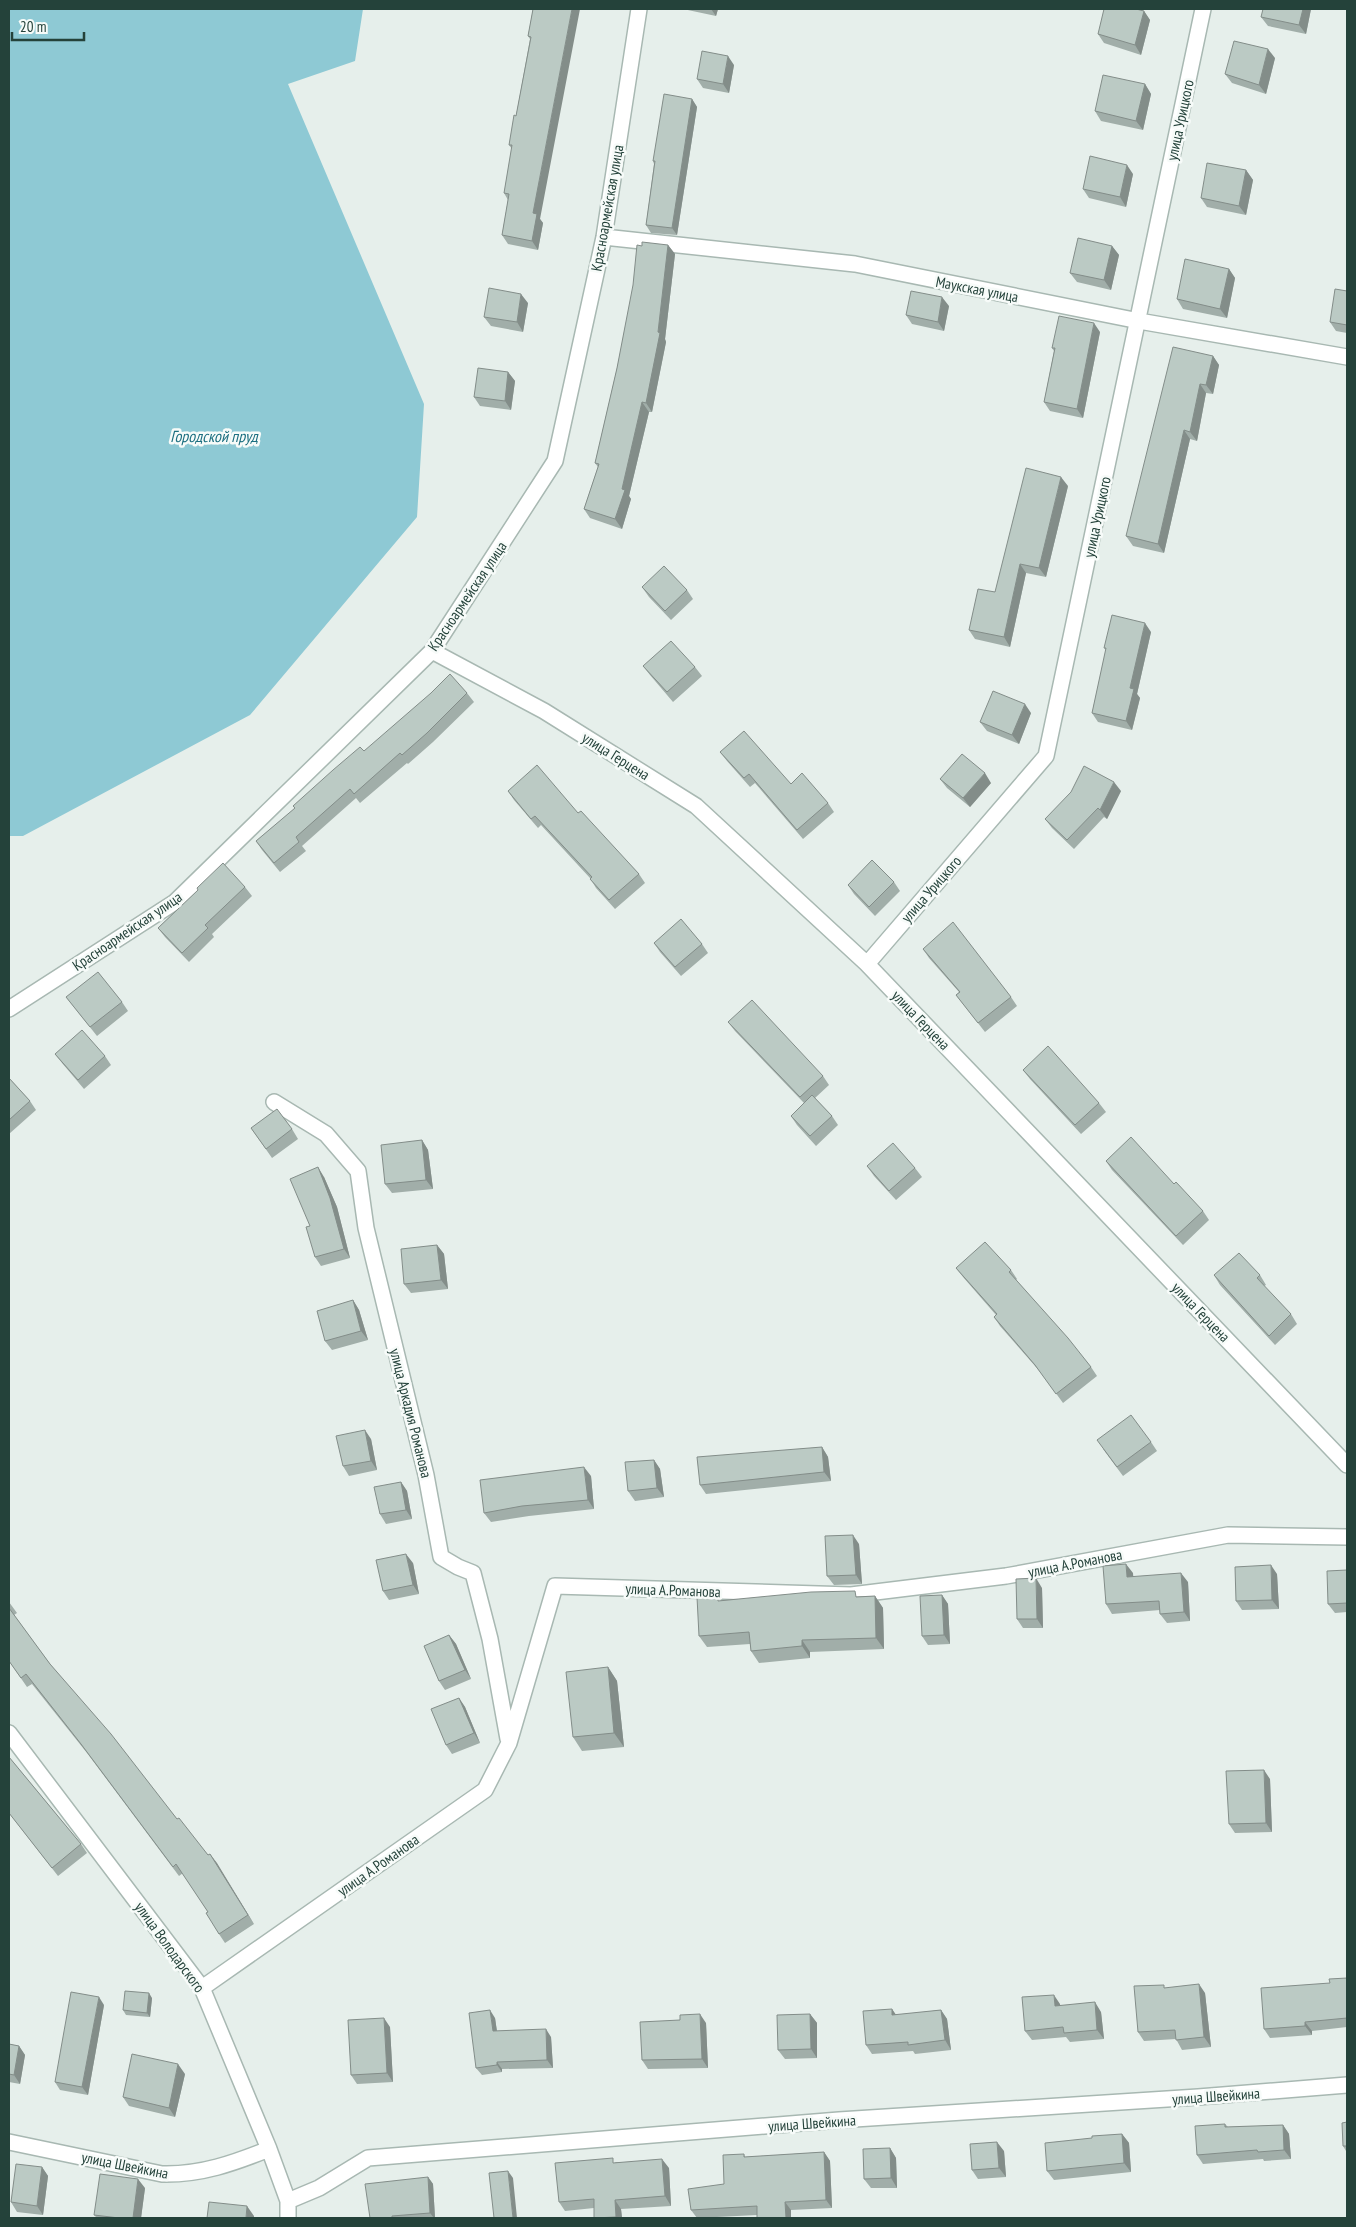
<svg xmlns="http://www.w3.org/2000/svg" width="1356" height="2227" font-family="'PT Sans Narrow',sans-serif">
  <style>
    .water { fill: #8ec9d4 }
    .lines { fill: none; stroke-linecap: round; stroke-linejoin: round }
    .minor-casing { stroke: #a8b8b2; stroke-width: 18 }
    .minor { stroke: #fff; stroke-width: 15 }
    .wall { fill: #a1aea9 }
    .shaded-wall { fill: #838d89 }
    .building { fill: #bbcac4; stroke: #838d89 }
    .labels { text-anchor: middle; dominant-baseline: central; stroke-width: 5; stroke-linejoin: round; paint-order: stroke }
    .street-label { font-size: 15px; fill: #24423a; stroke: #f7fbf9 }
    .water-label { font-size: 16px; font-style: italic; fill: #1c6f80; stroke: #f7fbf9 }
  </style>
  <rect width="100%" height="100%" fill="#e6efeb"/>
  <!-- water -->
  <path class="water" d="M9,9H363L355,61L288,84L424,404L417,517L250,715L23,836H9Z"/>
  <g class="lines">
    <!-- minor casing -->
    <g class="minor-casing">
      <path id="minor" d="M604,237L855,264L1139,321L1347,357
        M432,651L544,711L696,806L867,964L1347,1465
        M867,964L1046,756L1203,9
        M9,1009L175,902L432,651L555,461L604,237L639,9
        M274,1102L326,1134L358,1171L366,1228L426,1475L441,1557L458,1567L473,1573L490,1639L508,1739
        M9,1733L202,1988L269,2149L288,2201V2218
        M202,1988L485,1790L509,1743L555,1586L851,1595L1006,1576L1228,1535L1347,1537
        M9,2142L162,2174C201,2175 234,2163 269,2149
        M288,2201L319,2188L368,2158L839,2120L1198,2097L1347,2085"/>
    </g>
    <!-- minor -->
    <use href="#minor" class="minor"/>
  </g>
  <!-- wall -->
  <path class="wall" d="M533,9L540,219L543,223L538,250L508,244L502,235L508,200L504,193L512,149L509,145L516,116L530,39L528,36Z
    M683,9H718L716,16Z
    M1311,9L1306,34L1268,26L1261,17Z
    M1144,11L1150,20L1141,55L1104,43L1098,34Z
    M1275,58L1266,94L1232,83L1225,74Z
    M734,65L729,93L703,88L697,79Z
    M1145,84L1151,94L1143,130L1101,121L1095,111Z
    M692,99L697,107L677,235L651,233L646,225L654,164L653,161Z
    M1246,170L1253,180L1246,215L1207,207L1201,198Z
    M1133,174L1126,207L1089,198L1083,189Z
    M668,245L675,254L665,339L666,342L652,412H649L629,496L631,499L622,529L590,518L584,509L598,467L595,463L617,368L642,246Z
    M1112,246L1119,255L1111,290L1077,282L1070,273Z
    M1229,269L1235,278L1227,318L1183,309L1177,299Z
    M1347,291V333L1336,331L1330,322Z
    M528,303L523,332L491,326L484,317Z
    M949,306L944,331L912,324L906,315Z
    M1100,332L1083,418L1050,411L1044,402L1054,351L1052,348Z
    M1213,356L1219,365L1213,394L1206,393L1197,441L1190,439L1164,553L1133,546L1126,536Z
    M508,372L515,381L511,410L480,406L474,397Z
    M1068,486L1046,577L1026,573L1010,647L975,639L969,630Z
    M642,587L687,590L693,599L671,620L649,597Z
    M1151,632L1137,694L1140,698L1132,730L1098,722L1092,713L1106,650L1104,648Z
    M643,666L695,667L702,676L673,702L650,675Z
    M467,693L474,702L433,742L408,764L407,763L360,803L356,798L302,846L306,851L280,872L262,850L256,841L364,751Z
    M1031,713L1019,744L987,731L980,722Z
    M720,752L791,784L828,803L834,812L803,839L755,783L750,787L727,761Z
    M940,779L991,783L970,807L947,788Z
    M508,791L578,813L639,874L645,883L615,909L596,888L590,878L541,825L538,828L514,800Z
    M1121,791L1107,819L1104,817L1074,849L1052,828L1045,819Z
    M894,882L900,891L875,916L854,894L848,885Z
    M245,887L252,896L212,934L214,937L189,962L165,937L158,928L198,890Z
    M654,943L702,944L708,953L681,976L660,952Z
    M923,949L1011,997L1017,1006L985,1032L956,995L959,992L929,958Z
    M66,997L122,1002L128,1011L97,1036Z
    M728,1022L823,1076L829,1085L815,1098L832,1116L838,1125L816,1146L797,1125L791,1116L804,1103L735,1031Z
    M55,1054L105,1056L111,1065L84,1089L62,1063Z
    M1023,1070L1099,1103L1106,1112L1081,1134L1030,1079Z
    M9,1078L30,1101L36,1110L9,1134Z
    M251,1128L292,1129L298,1139L272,1158Z
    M422,1140L428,1150L433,1189L392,1193L385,1184Z
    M1106,1161L1174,1184L1203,1211L1209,1220L1183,1245L1112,1170Z
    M867,1166L915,1168L922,1177L896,1200L874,1176Z
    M324,1177L337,1207L350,1258L321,1266L315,1257L310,1226Z
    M437,1245L444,1254L448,1289L411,1293L404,1284Z
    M956,1268L1011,1270L1017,1279L1016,1280L1091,1367L1097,1376L1063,1403L1042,1374L1000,1326L994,1317L996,1315L963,1277Z
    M1214,1275H1260L1266,1285L1264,1286L1291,1314L1297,1324L1275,1345L1220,1285Z
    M353,1300L359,1310L368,1340L332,1350L325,1341Z
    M371,1439L377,1470L349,1476L343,1466Z
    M1151,1442L1157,1451L1123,1476L1103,1449Z
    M822,1447L828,1457L831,1481L706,1494L700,1485Z
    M654,1460L660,1469L664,1497L635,1501L628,1491Z
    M591,1476L594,1509L529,1516L491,1522L484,1513Z
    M401,1482L407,1491L412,1519L386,1524L380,1514Z
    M859,1544L862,1584L834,1585L827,1576Z
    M413,1563L419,1594L389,1600L383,1591Z
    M1347,1570V1612L1335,1613L1328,1604Z
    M1133,1573V1577L1188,1582L1190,1621L1167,1623L1160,1614V1610L1112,1614L1106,1604Z
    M1277,1574L1279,1609L1242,1610L1236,1601Z
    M1042,1588L1043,1628H1023L1017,1619Z
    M942,1595L948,1604L950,1644L928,1645L922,1636Z
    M875,1596L883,1608L884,1649L810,1652V1658L759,1663L751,1651L750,1644L707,1647L699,1636L721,1600Z
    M9,1602L17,1613L14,1615L50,1664L177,1819L208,1855L210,1854L254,1924L225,1943L219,1934L208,1912L183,1873L179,1876L87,1753L32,1684L27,1687L9,1661Z
    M449,1635L456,1644L471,1679L445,1690L439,1681Z
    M608,1667L617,1681L624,1747L582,1751L573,1737Z
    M459,1698L465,1707L480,1743L452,1754L446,1745Z
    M9,1757L81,1844L87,1853L58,1876L9,1813Z
    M1270,1779L1272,1832L1235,1833L1229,1824Z
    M1347,1978V2027L1312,2031V2035L1270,2038L1264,2029L1330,1983Z
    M1166,1988L1205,1993L1211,2047L1182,2050L1176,2039L1144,2041L1138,2032Z
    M152,1998L150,2017L126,2015L123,2010Z
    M1060,2004V2006L1101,2012L1104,2039L1070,2042L1066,2037L1032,2040L1025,2031Z
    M104,2005L88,2095L60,2090L55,2082Z
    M892,2009L896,2015L941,2010L947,2019L951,2050L915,2054L913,2051L872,2054L866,2045Z
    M810,2014L817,2023V2058L785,2059L778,2050Z
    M495,2018L497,2031L551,2037L553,2068L502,2069V2072L482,2075L476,2068Z
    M706,2023L708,2068L648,2069L642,2060Z
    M390,2027L393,2082L357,2084L351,2075Z
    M9,2044L19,2046L25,2055L20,2084L9,2082Z
    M185,2074L175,2117L129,2106L123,2097Z
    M1347,2122V2151H1346L1343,2146Z
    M1225,2124L1228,2127L1283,2125L1289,2134L1291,2159L1264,2161L1263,2159L1203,2164L1197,2155Z
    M1122,2134L1129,2143L1131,2172L1054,2180L1047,2171Z
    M890,2148L896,2158L897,2188H871L864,2179Z
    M1004,2151L1006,2177L978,2179L972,2170Z
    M824,2152L830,2161L832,2208L791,2210V2218H757V2215L697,2218L691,2210L724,2184L744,2154L745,2157Z
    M616,2162L669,2168L671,2206L621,2209L622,2218H594V2208L565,2211L559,2202Z
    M42,2167L48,2176L43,2215L17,2212L11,2202Z
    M428,2177L433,2184L435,2218H370Z
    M145,2188L141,2218H97L94,2215Z"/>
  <!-- shaded-wall -->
  <path class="shaded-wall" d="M572,9H580L540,219L543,223L538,250L532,241L533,213Z
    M711,9H718L716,16Z
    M1303,9H1311L1306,34L1299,25Z
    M1144,11L1150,20L1141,55L1135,45Z
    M1268,49L1275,58L1266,94L1259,85Z
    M728,56L734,65L729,93L723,84Z
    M1145,84L1151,94L1143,130L1136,121Z
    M692,99L697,107L677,235L672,228Z
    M1127,165L1133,174L1126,207L1120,197Z
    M1246,170L1253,180L1246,215L1239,206Z
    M668,245L675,254L665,339L666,342L652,412L646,403L658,332Z
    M1112,246L1119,255L1111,290L1104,280Z
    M1229,269L1235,278L1227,318L1220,309Z
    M521,294L528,303L523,332L517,322Z
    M942,297L949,306L944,331L938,322Z
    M1094,323L1100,332L1083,418L1077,409Z
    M1213,356L1219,365L1213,394L1206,385Z
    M508,372L515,381L511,410L505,401Z
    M1200,384L1206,393L1197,441L1190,432Z
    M642,402L649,412L629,496L631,499L622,529L615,519Z
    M1184,430L1190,439L1164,553L1158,544Z
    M1061,477L1068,486L1046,577L1039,568Z
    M1020,564L1026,573L1010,647L1004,637Z
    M1145,623L1151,632L1137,694L1140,698L1132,730L1126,721L1130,688Z
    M1025,704L1031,713L1019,744L1012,735Z
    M985,773L991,783L970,807L963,798Z
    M1114,782L1121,791L1107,819L1100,810Z
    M422,1140L428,1150L433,1189L426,1180Z
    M318,1167L324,1177L337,1207L350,1258L344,1249Z
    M437,1245L444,1254L448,1289L441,1280Z
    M353,1300L359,1310L368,1340L361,1331Z
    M365,1430L371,1439L377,1470L371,1461Z
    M822,1447L828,1457L831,1481L824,1472Z
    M654,1460L660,1469L664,1497L657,1488Z
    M584,1467L591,1476L594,1509L588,1500Z
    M401,1482L407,1491L412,1519L406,1510Z
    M853,1535L859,1544L862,1584L856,1575Z
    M406,1554L413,1563L419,1594L413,1585Z
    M1126,1564L1133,1573L1134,1586L1127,1577Z
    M1271,1565L1277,1574L1279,1609L1272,1600Z
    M1181,1573L1188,1582L1190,1621L1184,1612Z
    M1036,1578L1042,1588L1043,1628L1037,1619Z
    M942,1595L948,1604L950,1644L944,1635Z
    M875,1596L883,1608L884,1649L876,1638Z
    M449,1635L456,1644L471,1679L465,1670Z
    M802,1640L810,1652V1658L802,1646Z
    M608,1667L617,1681L624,1747L614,1733Z
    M459,1698L465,1707L480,1743L474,1733Z
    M1264,1770L1270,1779L1272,1832L1266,1823Z
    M210,1854L217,1863L254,1924L248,1915Z
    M1199,1984L1205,1993L1211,2047L1204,2037Z
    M149,1993L152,1998L150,2017L147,2013Z
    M1054,1995L1060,2004L1061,2015L1055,2006Z
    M99,1997L104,2005L88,2095L82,2087Z
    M1095,2002L1101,2012L1104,2039L1097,2030Z
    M892,2009L898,2018L892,2015Z
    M490,2010L495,2018L498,2039L493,2031Z
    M941,2010L947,2019L951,2050L945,2040Z
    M700,2014L706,2023L708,2068L702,2059Z
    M810,2014L817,2023V2058L811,2049Z
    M384,2018L390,2027L393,2082L387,2073Z
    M1305,2022L1312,2031V2035L1305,2026Z
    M546,2029L551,2037L553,2068L547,2060Z
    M19,2046L25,2055L20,2084L14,2075Z
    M497,2062L502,2069V2072L497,2065Z
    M178,2064L185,2074L175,2117L169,2108Z
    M1283,2125L1289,2134L1291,2159L1284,2150Z
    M1122,2134L1129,2143L1131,2172L1124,2163Z
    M997,2142L1004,2151L1006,2177L999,2168Z
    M890,2148L896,2158L897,2188L891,2178Z
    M824,2152L830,2161L832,2208L826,2200Z
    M662,2159L669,2168L671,2206L665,2196Z
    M42,2167L48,2176L43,2215L37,2206Z
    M508,2171L513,2178L517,2218H513Z
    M428,2177L433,2184L435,2218H434L430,2213Z
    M138,2179L145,2188L141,2218H133Z
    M615,2200L621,2209L622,2218H617L616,2217Z
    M785,2202L791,2210V2218H786Z
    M247,2206L254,2216V2218H246Z"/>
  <!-- building -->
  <path class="building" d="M533,9H572L533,213L537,214L532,241L502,235L509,194L504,193L512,145H509L514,115L516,116L531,37L528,36Z
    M1104,9H1136L1144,11L1135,45L1098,34Z
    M1263,9H1303L1299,25L1261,17Z
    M1234,41L1268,49L1259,85L1225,74Z
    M702,51L728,56L723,84L697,79Z
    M1103,75L1145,84L1136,121L1095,111Z
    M664,94L692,99L672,228L646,225L655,161H653Z
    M1090,156L1127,165L1120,197L1083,189Z
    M1207,163L1246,170L1239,206L1201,198Z
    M1078,238L1112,246L1104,280L1070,273Z
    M642,242L668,245L658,332L660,333L646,403L642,402L622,489L625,490L615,519L584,509L599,464L595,463L617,368L633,285L637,245L642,246Z
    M1185,259L1229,269L1220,309L1177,299Z
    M489,288L521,294L517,322L484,317Z
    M1335,289L1347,291V325L1330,322Z
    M911,291L942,297L938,322L906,315Z
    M1059,316L1094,323L1077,409L1044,402L1055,348H1052Z
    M1173,347L1213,356L1206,385L1200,384L1190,432L1184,430L1158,544L1126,536Z
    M478,368L508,372L505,401L474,397Z
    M1026,468L1061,477L1039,568L1020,564L1004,637L969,630L978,589L995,592Z
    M664,566L687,590L665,611L642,587Z
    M1112,615L1145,623L1130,688L1134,689L1126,721L1092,713L1106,648H1104Z
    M671,641L695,667L667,692L643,666Z
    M450,674L467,693L427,733L402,755L400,753L354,794L350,789L296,837L299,842L274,863L256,841L295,808L293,806L333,770L360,747L364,751L431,693Z
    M993,691L1025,704L1012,735L980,722Z
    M744,731L791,784L802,773L828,803L797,830L749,774L744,778L720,752Z
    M962,754L985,773L963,798L940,779Z
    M537,765L578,813L581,811L639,874L609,900L590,879L592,877L535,816L531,819L508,791Z
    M1084,766L1114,782L1100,810L1098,808L1067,840L1045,819L1071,792Z
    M872,860L894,882L869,907L848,885Z
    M223,863L245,887L205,925L208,928L182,953L158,928L198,890L197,888Z
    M681,919L702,944L675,967L654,943Z
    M953,922L1011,997L978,1023L956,995L960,992L923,949Z
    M98,972L122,1002L90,1027L66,997Z
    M752,1000L823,1076L800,1097L728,1022Z
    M82,1030L105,1056L78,1080L55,1054Z
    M1048,1046L1099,1103L1075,1125L1023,1070Z
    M9,1078L30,1101L9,1120Z
    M812,1095L832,1116L810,1136L791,1116Z
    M277,1109L292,1129L266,1149L251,1128Z
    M1131,1137L1174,1184L1176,1182L1203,1211L1176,1236L1106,1161Z
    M422,1140L426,1180L385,1184L381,1145Z
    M893,1143L915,1168L889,1191L867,1166Z
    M318,1167L330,1198L344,1249L315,1257L306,1227L310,1226L290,1179Z
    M985,1242L1011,1270L1009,1272L1068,1338L1091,1367L1056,1394L1035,1365L994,1317L997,1314L956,1268Z
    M437,1245L441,1280L404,1284L401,1249Z
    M1239,1253L1260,1275L1257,1278L1291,1314L1269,1336L1214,1275Z
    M353,1300L361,1331L325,1341L317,1311Z
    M1131,1415L1151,1442L1117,1467L1097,1440Z
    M365,1430L371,1461L343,1466L336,1436Z
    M822,1447L824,1472L700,1485L697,1457Z
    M654,1460L657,1488L628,1491L625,1462Z
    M584,1467L588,1500L522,1506L484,1513L480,1480Z
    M401,1482L406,1510L380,1514L374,1487Z
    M853,1535L856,1575L827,1576L825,1536Z
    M406,1554L413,1585L383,1591L376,1560Z
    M1126,1564L1127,1577L1181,1573L1184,1612L1160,1614L1159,1601L1106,1604L1103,1566Z
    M1271,1565L1272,1600L1236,1601L1235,1567Z
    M1347,1570V1603L1328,1604L1327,1571Z
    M1036,1578L1037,1619H1017L1016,1579Z
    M855,1591L856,1597L875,1596L876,1638L802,1640V1646L751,1651L749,1632L699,1636L697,1597L718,1596V1601L811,1592Z
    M942,1595L944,1635L922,1636L920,1596Z
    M9,1608L50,1664L111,1734L177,1819L179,1818L208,1855L210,1854L248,1915L219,1934L206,1913L208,1912L176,1864L173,1867L81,1744L26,1674L21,1678L9,1661Z
    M449,1635L465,1670L439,1681L424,1646Z
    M608,1667L614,1733L573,1737L566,1672Z
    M459,1698L474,1733L446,1745L431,1709Z
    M9,1757L81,1844L52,1868L9,1813Z
    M1264,1770L1266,1823L1229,1824L1226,1771Z
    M1347,1978V2018L1305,2022V2026L1264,2029L1261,1988L1330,1983L1329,1979Z
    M1199,1984L1204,2037L1176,2040L1175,2030L1138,2032L1134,1986L1164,1985V1988Z
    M125,1991L149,1993L147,2013L123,2010Z
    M71,1992L99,1997L82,2087L55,2082Z
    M1054,1995L1055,2006L1095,2002L1097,2030L1064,2033L1063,2027L1025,2031L1022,1997Z
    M892,2009V2015L941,2010L945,2040L908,2045V2042L866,2045L863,2011Z
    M490,2010L493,2031L546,2029L547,2060L497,2062V2065L476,2068L469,2013Z
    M700,2014L702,2059L642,2060L640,2022L680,2020V2015Z
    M810,2014L811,2049L778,2050L777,2015Z
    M384,2018L387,2073L351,2075L348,2020Z
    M9,2044L19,2046L14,2075L9,2074Z
    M132,2054L178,2064L169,2108L123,2097Z
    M1347,2122V2146H1343L1342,2123Z
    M1225,2124V2127L1283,2125L1284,2150L1258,2152L1257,2150L1197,2155L1195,2126Z
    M1122,2134L1124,2163L1047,2171L1045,2143L1092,2138V2136Z
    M997,2142L999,2168L972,2170L970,2144Z
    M890,2148L891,2178L864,2179L863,2149Z
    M824,2152L826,2200L785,2202L786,2218H757V2206L691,2210L688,2189L724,2184L723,2155L744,2154V2157Z
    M613,2158V2163L662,2159L665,2196L615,2200L616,2217L594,2218V2199L559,2202L555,2163Z
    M16,2164L42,2167L37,2206L11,2202Z
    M508,2171L513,2218H494L489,2173Z
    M100,2174L138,2179L133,2218H119L94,2215Z
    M428,2177L430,2213L392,2216V2218H370L365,2184Z
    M209,2202L247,2206L246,2218H207Z"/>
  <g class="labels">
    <!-- street labels -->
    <g class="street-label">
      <text transform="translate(1180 120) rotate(-78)">улица Урицкого</text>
      <text transform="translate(607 208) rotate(-80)">Красноармейская улица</text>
      <text transform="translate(977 289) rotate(11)">Маукская улица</text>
      <text transform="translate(1097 517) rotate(-78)">улица Урицкого</text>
      <text transform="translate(467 596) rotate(-56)">Красноармейская улица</text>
      <text transform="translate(616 756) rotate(32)">улица Герцена</text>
      <text transform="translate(931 889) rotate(-49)">улица Урицкого</text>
      <text transform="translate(127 931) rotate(-34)">Красноармейская улица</text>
      <text transform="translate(921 1020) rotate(46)">улица Герцена</text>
      <text transform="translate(1201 1312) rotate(46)">улица Герцена</text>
      <text transform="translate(411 1413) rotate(76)">улица Аркадия Романова</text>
      <text transform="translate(1075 1563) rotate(-11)">улица А.Романова</text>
      <text transform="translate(673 1590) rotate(2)">улица А.Романова</text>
      <text transform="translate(378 1865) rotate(-35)">улица А.Романова</text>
      <text transform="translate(170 1947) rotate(54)">улица Володарского</text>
      <text transform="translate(1216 2096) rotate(-4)">улица Швейкина</text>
      <text transform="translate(812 2123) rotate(-4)">улица Швейкина</text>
      <text transform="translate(125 2165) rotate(11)">улица Швейкина</text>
    </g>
    <!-- water labels -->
    <g class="water-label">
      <text x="214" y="436">Городской пруд</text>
    </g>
  </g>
  <!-- border -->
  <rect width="1356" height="2227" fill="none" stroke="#24423a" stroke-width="20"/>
  <!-- scale -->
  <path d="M12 32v8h72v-8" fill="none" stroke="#24423a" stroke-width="2.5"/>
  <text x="20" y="32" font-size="15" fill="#24423a" stroke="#f7fbf9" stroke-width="4" paint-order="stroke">20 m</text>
</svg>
